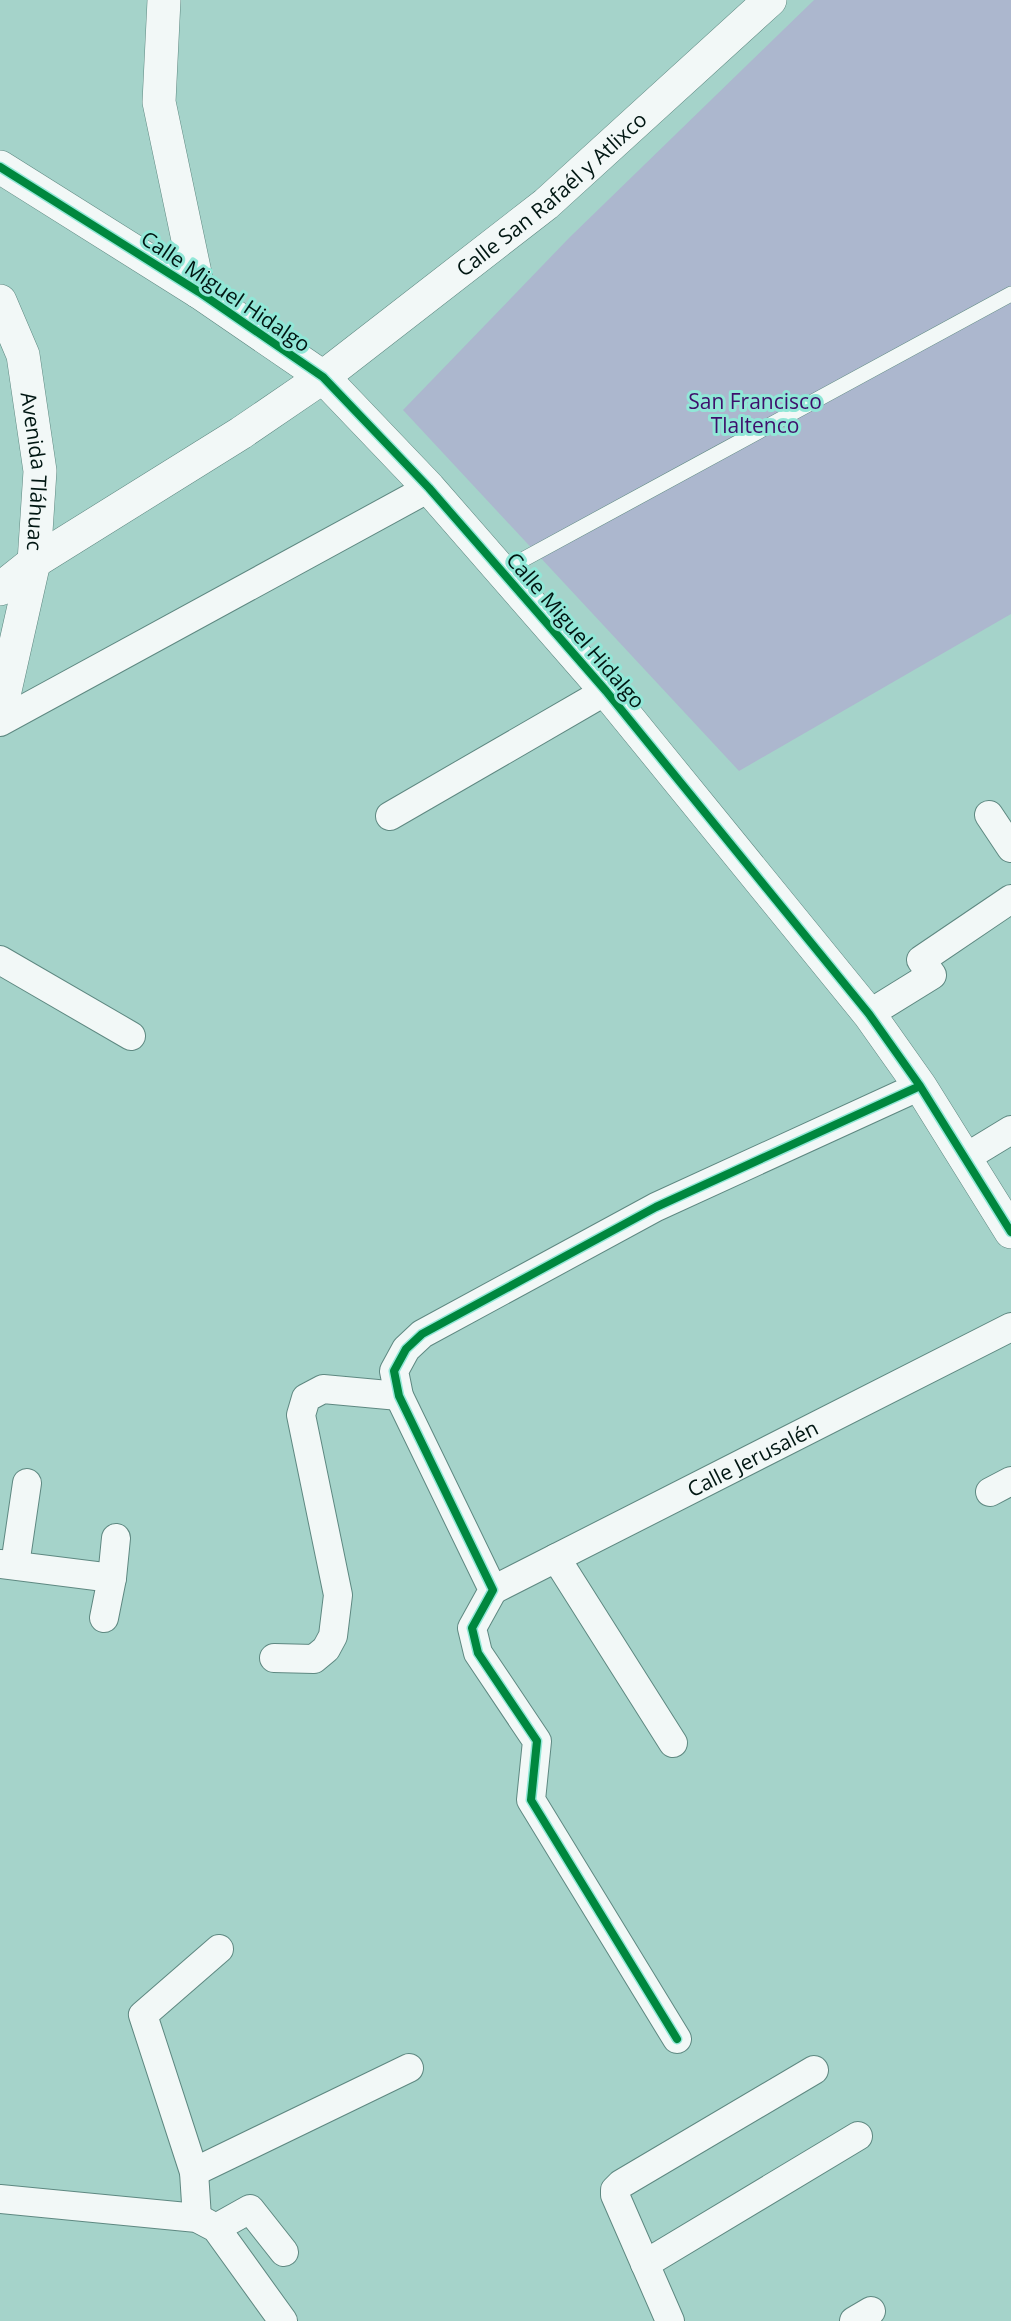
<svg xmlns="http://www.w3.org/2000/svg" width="1011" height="2321" font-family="'Open Sans',sans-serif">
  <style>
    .green { fill: #acb7ce }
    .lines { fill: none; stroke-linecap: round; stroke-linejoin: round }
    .service-casing { stroke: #5e8881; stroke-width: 16 }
    .minor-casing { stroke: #5e8881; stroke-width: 30 }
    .tertiary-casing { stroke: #5e8881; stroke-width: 34 }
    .secondary-casing { stroke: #5e8881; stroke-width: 34 }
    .service { stroke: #f2f8f7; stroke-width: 15 }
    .minor { stroke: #f2f8f7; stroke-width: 28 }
    .tertiary { stroke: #f2f8f7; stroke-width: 33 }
    .secondary { stroke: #f2f8f7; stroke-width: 33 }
    .cycleway-casing { stroke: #91e7d7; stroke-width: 11 }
    .cycleway { stroke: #00873e; stroke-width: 8 }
    .labels { text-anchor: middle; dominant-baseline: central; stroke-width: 6; stroke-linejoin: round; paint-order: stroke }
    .street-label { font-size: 21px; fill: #001612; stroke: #91e7d7 }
    .park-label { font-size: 21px; fill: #3e0f6b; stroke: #91e7d7 }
  </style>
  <rect width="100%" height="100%" fill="#a5d3ca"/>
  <!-- green -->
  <path class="green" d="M814,0H1011V614L739,771L403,410L569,238Z"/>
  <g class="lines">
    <!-- service casing -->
    <g class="service-casing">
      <path id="service" d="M502,571L1011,294"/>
    </g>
    <!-- minor casing -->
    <g class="minor-casing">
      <g id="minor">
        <path d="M0,722L429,488"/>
        <path d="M989,815L1011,848"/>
        <path d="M390,816L606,691"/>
        <path d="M0,960L131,1036"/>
        <path d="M869,1014L932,975L921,960L1011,899"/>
        <path d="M965,1158L1011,1130"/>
        <path d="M990,1492L1011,1481"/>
        <path d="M556,1558L673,1743"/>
        <path d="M0,1564L112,1578"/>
        <path d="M15,1565L27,1483"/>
        <path id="s1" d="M493,1590L1011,1327"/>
        <path d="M104,1618L112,1578L116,1538"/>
        <path d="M274,1658L314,1659L326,1649L333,1636L338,1595L301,1415L306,1398L323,1389L399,1396"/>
        <path d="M677,2039L531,1800L537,1741L478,1653L472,1628L493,1590L399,1396L394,1371L406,1349L422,1334L656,1207L920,1086"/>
        <path d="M194,2172L409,2068"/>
        <path d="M0,2199L197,2218L216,2228L283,2321"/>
        <path d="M197,2218L194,2172L143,2015L219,1949"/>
        <path d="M216,2228L250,2209L284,2252"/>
        <path d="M645,2264L858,2136"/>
        <path d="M670,2321L615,2195V2190L621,2184L814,2070"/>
        <path d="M854,2321L871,2311"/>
      </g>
    </g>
    <!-- tertiary casing -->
    <g class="tertiary-casing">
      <g id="tertiary">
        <path d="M164,0L159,102L199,292"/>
        <path d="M0,167L199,292L323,377L429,488L606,691L869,1014L920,1086L1011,1232"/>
        <path id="s2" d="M34,562L241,433L323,377L546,204L770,0"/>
      </g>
    </g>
    <!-- secondary casing -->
    <g class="secondary-casing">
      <g id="secondary">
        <path id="s3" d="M0,301L23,355L40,471L34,562L0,713"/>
        <path d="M0,589L34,562"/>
      </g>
    </g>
    <!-- service -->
    <use href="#service" class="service"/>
    <!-- minor -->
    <use href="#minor" class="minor"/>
    <!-- tertiary -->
    <use href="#tertiary" class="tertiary"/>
    <!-- secondary -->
    <use href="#secondary" class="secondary"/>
    <!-- cycleway casing -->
    <g class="cycleway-casing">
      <path id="cycleway" d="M0,167L199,292L323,377L429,488L606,691L869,1014L920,1086L1011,1232
        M677,2039L531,1800L537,1741L478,1653L472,1628L493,1590L399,1396L394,1371L406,1349L422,1334L656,1207L920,1086"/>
    </g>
    <!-- cycleway -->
    <use href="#cycleway" class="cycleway"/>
  </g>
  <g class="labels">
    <!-- street labels -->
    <g class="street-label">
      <text stroke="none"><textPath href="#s2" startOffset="636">Calle San Rafaél y Atlixco</textPath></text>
      <text transform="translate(226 291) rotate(34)">Calle Miguel Hidalgo</text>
      <text stroke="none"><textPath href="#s3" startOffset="176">Avenida Tláhuac</textPath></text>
      <text transform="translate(576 630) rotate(49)">Calle Miguel Hidalgo</text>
      <text stroke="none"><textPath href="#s1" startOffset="291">Calle Jerusalén</textPath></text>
    </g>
    <!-- park labels -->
    <g class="park-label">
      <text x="755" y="401">San Francisco<tspan x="755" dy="24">Tlaltenco</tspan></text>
    </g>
  </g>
</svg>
